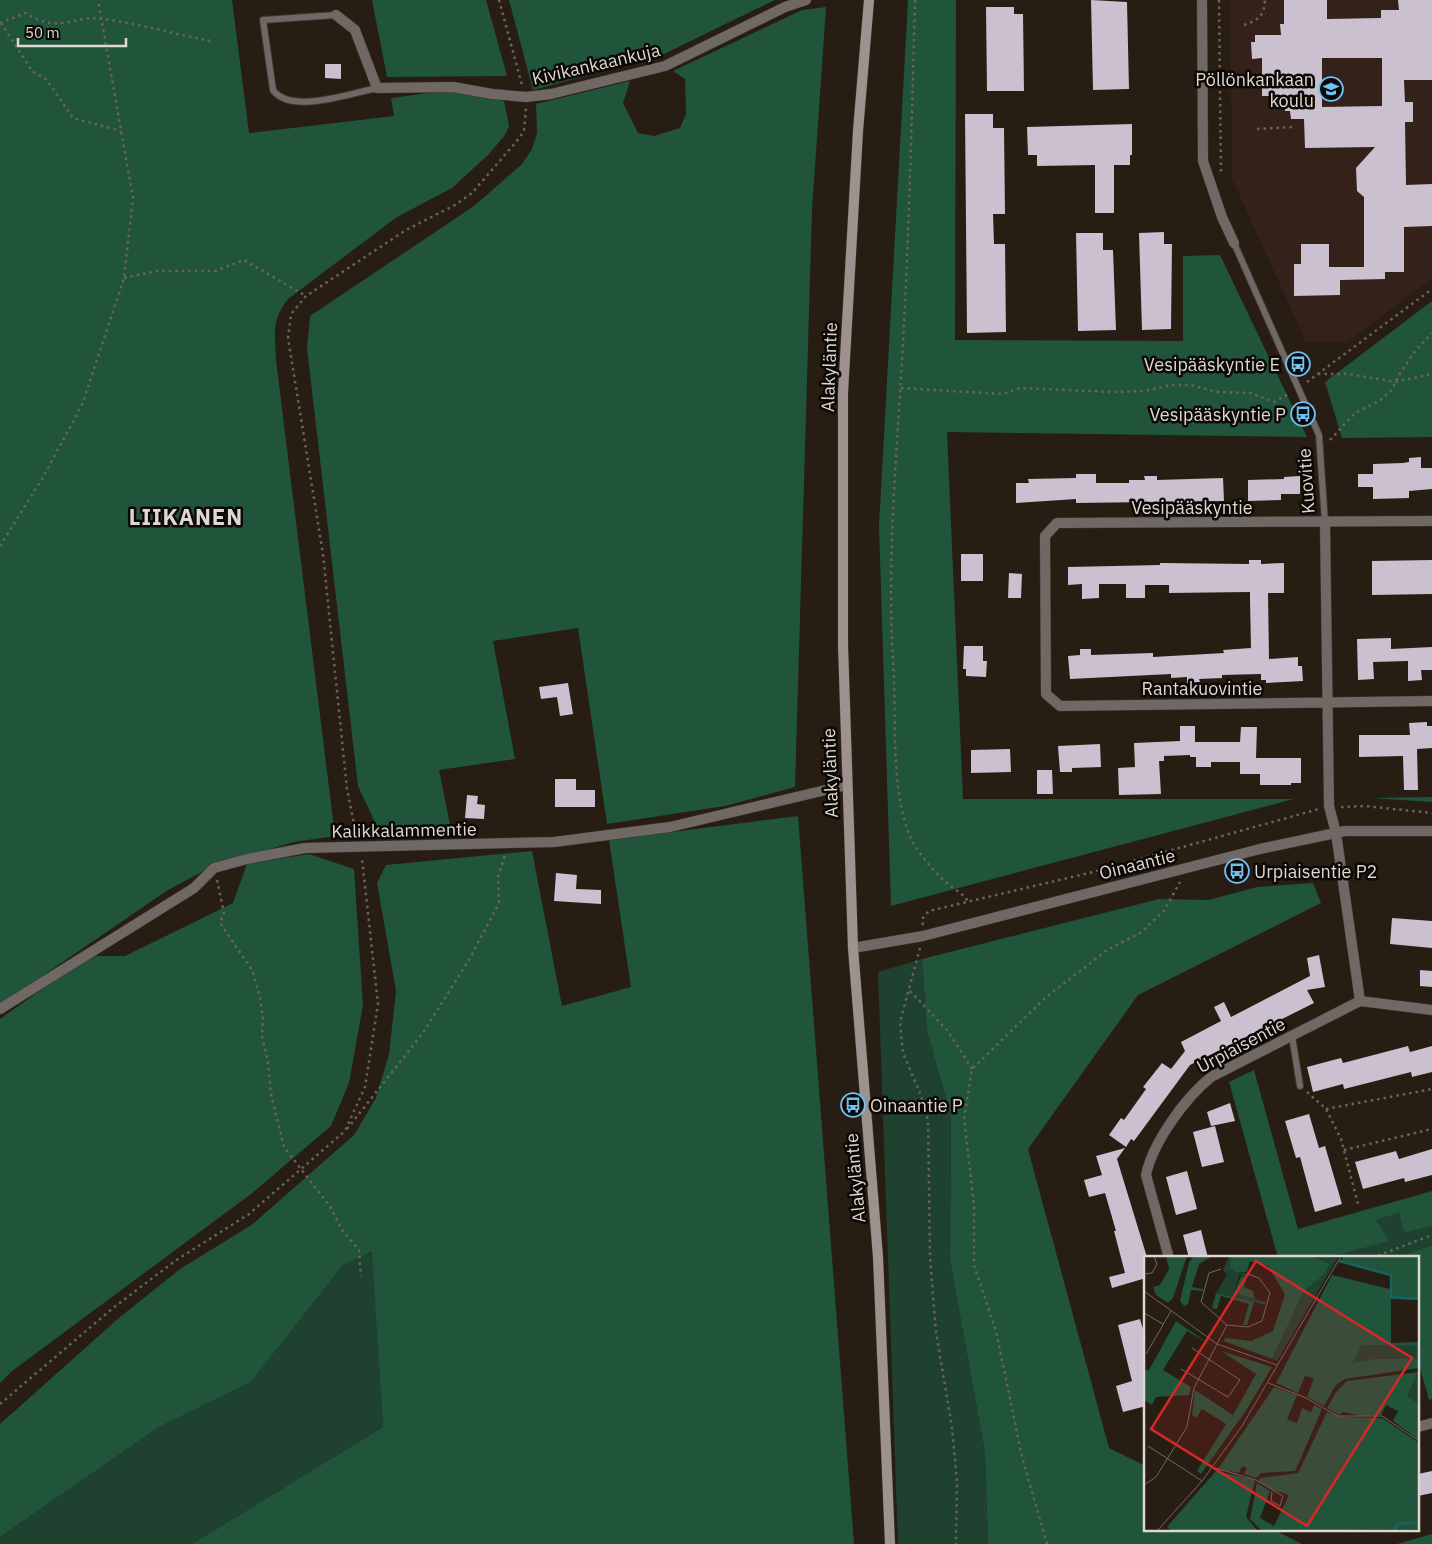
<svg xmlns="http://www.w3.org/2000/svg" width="1432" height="1544" font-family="'IBM Plex Sans',sans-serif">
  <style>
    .education { fill: #33211a }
    .green { fill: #1f4130 }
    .forest { fill: #20543b }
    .building { fill: #cac0cf; fill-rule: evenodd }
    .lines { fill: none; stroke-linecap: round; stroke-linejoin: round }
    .service-casing { stroke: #41372e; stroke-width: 8 }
    .minor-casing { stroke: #41372e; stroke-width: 11 }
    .tertiary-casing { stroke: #41372e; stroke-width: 11 }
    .secondary-casing { stroke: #41372e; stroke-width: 11 }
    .path { stroke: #6c635a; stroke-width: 2.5; stroke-dasharray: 2.5 4; stroke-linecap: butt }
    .service { stroke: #6f6865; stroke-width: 6 }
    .minor { stroke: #6f6865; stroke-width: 10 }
    .tertiary { stroke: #6f6865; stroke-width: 10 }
    .secondary { stroke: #9d928d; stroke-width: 10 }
    .labels { text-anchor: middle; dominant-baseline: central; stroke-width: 5; stroke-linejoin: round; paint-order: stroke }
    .street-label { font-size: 18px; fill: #dfd8d1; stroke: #0c0805 }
    .poi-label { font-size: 18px; fill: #dfd8d1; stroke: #0c0805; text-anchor: end }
    .district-label { font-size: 22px; font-weight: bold; letter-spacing: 1px; fill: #dfd8d1; stroke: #0c0805 }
    .inset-river { fill: none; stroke: #176265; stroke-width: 2.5 }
    .inset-road { fill: none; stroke: #71685f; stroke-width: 1 }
    .view { fill: #d62828; fill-opacity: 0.15; stroke: #d62828; stroke-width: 2.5 }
    .inset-edge { fill: none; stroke: #dfd8d1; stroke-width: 2.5 }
  </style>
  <rect width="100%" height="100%" fill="#271d13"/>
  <!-- education -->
  <path class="education" d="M1230,0H1432V278L1348,342H1306L1232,179Z"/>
  <!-- green -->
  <path class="green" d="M922,959L927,1031L951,1116L950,1260L985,1453L988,1544H898L878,972Z
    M1399,1213L1404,1233L1432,1226V1245L1395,1258H1319L1388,1241L1375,1220Z
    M373,1252L383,1427L192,1544H0V1537L159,1427L251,1382L343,1265Z"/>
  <!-- forest -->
  <path class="forest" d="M0,0H232L249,133L394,116L391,98L436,92H453L504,101L509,126L505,135L489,154L452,188L397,217L288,299C271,322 275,332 276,360L335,836L294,842L213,866L168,890L0,1005Z
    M372,0H486L507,76L387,77Z
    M509,0H775L662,55L533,90Z
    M908,0H956L955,340L1183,341V256L1220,255L1307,437L947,432L963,799H1294L891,906L879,526Z
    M826,7L812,210L795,787L725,806L607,824L578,628L493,641L515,759L439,770L452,835L383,839L358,786L307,348L310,316L474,206L522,164L532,149L537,133L536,104L630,81L623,103L638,133L654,136L680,128L686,114L685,79L673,71L802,10Z
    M1432,301V437L1342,438L1325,382Z
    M1432,797V802L1371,798Z
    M798,816L854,1544H192L383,1427L372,1252L343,1265L251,1382L159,1427L0,1537V1424L120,1317L180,1269L253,1224L354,1135L376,1098L389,1054L396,991L377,883L386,865L532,851L562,1006L631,987L609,840Z
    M309,854L354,869L363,1005L349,1083L331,1126L251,1194L12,1371L0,1383V1019L89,956H125L233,903L247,864Z
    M1313,883L1321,903L1138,995L1028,1149L1109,1448L1146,1466V1530H1274L1302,1544H988L985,1453L950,1260L951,1116L927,1031L922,959L1159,899L1208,900L1257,887Z
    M1254,1070L1298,1229L1432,1191V1226L1404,1233L1399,1213L1376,1220L1389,1241L1334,1256L1278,1258L1229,1082Z
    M1432,1245V1399L1429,1400L1418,1361V1258H1395Z
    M1432,1534V1544H1397Z"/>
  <!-- building -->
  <path class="building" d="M1091,0L1127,2L1129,89L1093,90Z
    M1284,0H1327V19L1381,18V10H1399L1398,0H1432V80H1404L1405,102H1413V122H1405L1406,185L1432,184V226L1404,227V272H1385V279L1340,280V295L1294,296V264H1301V244H1329V267H1364V197L1357,191L1356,168L1375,147L1305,148L1304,119H1291L1290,111H1285V96H1262V58L1252,59L1251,42H1255V35H1281L1280,24H1284ZM1322,58H1382V106L1322,107Z
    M986,7H1014V14H1023L1024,91H987Z
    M325,64H341V79L325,78Z
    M965,114H993V128H1004L1005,214H993L994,244H1005L1006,332L967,333Z
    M1132,124V155H1130V165H1114V213H1095V165L1037,166V155H1028L1027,127Z
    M1164,232V244H1172L1171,329L1142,330L1139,233Z
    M1076,233H1103V250H1113L1116,330L1078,331Z
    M1421,457V468H1432V489L1409,491V498L1373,499V487H1358V474H1373V464L1403,463L1409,462V458Z
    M1076,474H1096V483H1129V480H1145L1144,476H1157V480L1223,478L1224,501L1076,503V499L1016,503V483H1029L1028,479L1076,478Z
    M1300,476V494H1281V500L1248,501V480L1284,479V477Z
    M961,554H983V581H961Z
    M1249,560H1261V564L1284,563V593H1268L1269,659L1298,657V666H1302L1303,681L1266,683V680H1261V674L1222,675V678L1199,679L1200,682L1187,683V677L1171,678V674L1070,679L1068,656L1080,655V649H1091V655L1153,653V657L1224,653L1223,650L1251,648L1250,599V592L1169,593V585H1145V598H1126V584H1099V598L1082,599V584L1068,585V567L1160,565V563L1249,564Z
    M1432,560V594L1372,595V561Z
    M1009,573L1022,574L1021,598H1008Z
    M1391,638V649L1432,647V670H1421L1422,680L1408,681V661L1373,662L1374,679L1358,680L1357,639Z
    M964,646H983V661H987L986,677L966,676V669H963Z
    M568,683L573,714L560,716L557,697L541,699L539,687Z
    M1427,722V726H1432V748L1417,749L1418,790H1404L1403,756L1359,757V735H1410L1409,723Z
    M1180,726H1195V742H1240L1241,727H1257L1256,758H1301V783H1291V785H1260V774H1240V762H1211V767H1196V757H1190V755L1164,756V761H1159L1161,794L1119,795L1118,768L1135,767L1134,743L1180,741Z
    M1100,744L1101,767L1072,768V772H1060L1058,746Z
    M1010,749L1011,772L971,773V750Z
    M1037,770H1052L1053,794H1037Z
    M555,779H576V790H595V807H555Z
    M467,795L478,796L477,804L485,805L484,819L465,818Z
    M556,873L577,875L576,889L601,890V904L554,901Z
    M1392,918L1432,921V948L1390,944Z
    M1319,955L1325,987L1307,990L1314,1003L1190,1065L1134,1141L1131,1139L1126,1147L1109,1135L1121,1118L1124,1120L1146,1089L1143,1087L1162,1063L1171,1069L1185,1051L1181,1042L1221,1021L1214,1007L1224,1002L1231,1017L1310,976L1307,958Z
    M1420,970L1432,971V987L1420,986Z
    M1408,1046L1410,1052L1432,1046V1072L1412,1077L1411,1072L1344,1089L1343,1084L1313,1092L1307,1067L1341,1058L1343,1063Z
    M1230,1103L1235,1121L1211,1126L1207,1112Z
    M1309,1114L1319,1148L1325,1146L1342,1204L1315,1212L1300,1157L1296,1158L1285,1121Z
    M1215,1126L1224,1162L1202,1167L1193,1132Z
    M1125,1148L1117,1159L1146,1254V1278L1112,1288L1109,1277L1125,1273L1114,1231H1116L1105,1193L1089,1197L1084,1180L1102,1175L1096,1156Z
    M1432,1149V1175L1405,1182L1404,1178L1363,1189L1355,1162L1396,1151L1399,1159Z
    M1187,1171L1197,1209L1176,1215L1166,1177Z
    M1201,1230L1208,1258H1189L1183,1235Z
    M1140,1319L1146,1339V1406L1123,1412L1116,1386L1132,1381L1118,1325Z
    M1432,1471V1493L1418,1496V1474Z"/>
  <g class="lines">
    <!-- service casing -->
    <g class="service-casing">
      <path id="service" d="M336,15L263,20L273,90C290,115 352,93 377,88
        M1234,243L1319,435L1325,523
        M1292,1036L1300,1086"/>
    </g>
    <!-- minor casing -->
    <g class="minor-casing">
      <path id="minor" d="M1202,0L1203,161L1222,217L1234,243
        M336,15L355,30L377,88L453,87L492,94L526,97L551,94L665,66L785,7L806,0
        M1432,521L1057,523L1045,536L1046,694L1060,706L1432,701
        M1325,523L1329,806L1336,833L1360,1001
        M0,1009L194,888L214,868L247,859L305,848L554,842L670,827L847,785
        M1169,1258L1146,1175C1153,1142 1185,1098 1211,1077L1360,1001L1432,1010
        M1418,1427L1432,1423"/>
    </g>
    <!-- tertiary casing -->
    <g class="tertiary-casing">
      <path id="tertiary" d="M853,948L923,936L1260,849L1345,831H1432"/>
    </g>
    <!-- secondary casing -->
    <g class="secondary-casing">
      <path id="secondary" d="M869,0L858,131L843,393V645L853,948L878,1257L890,1544"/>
    </g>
    <!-- path -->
    <path class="path" d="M499,0L522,85
      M915,0C912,115 909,230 903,344C897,449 887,556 893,661C897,717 890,778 908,832C915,850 932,870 947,883C955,890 961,892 968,901
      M1219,0L1221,175
      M0,23L26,13C58,35 75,14 104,19C139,24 175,34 210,41
      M1,23L32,71L47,80L73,118L121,131
      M1244,25C1259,20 1264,16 1265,0
      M1257,129L1293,127
      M124,278L157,271H215L244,260L306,296
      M1318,374H1349L1395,382L1432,374
      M1307,382L1432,289
      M901,388L1003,394L1020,388L1112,392L1145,391L1170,385H1190L1218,392L1251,393L1274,402L1290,393
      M1330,440L1355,413L1379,401L1392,390L1399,375L1416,350L1432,333
      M0,546L42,479L82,405L124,278L133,198L98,0
      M1341,807L1365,806L1432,813
      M356,834L347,789L323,554L288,338L291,314L306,296L406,230L455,205L472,193L516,142L524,131L526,108
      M217,880L224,913L220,923L252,970L260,997L263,1018L262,1036L268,1062L271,1094L284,1147L331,1208L342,1230L359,1250L361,1276
      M923,925L922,919L929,911L1093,872L1319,809
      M920,948L900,1022L903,1053L920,1093L928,1120L930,1257L936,1332L952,1427L957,1482L956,1544
      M910,991L947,1030L972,1069
      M1307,1092L1326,1109L1341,1139L1358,1204
      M1326,1109L1432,1089
      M347,1129L423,1033L470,958L499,903L498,877L505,855
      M1344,1150L1432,1129
      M1372,1258L1432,1235
      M0,1404L113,1308L175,1261L249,1214L345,1131L365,1087L378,1004L362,859
      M1047,1544L1022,1457L996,1331L974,1265V1204L964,1119L972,1069L1044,999L1107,950L1140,933L1164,911L1180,882"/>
    <!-- service -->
    <use href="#service" class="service"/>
    <!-- minor -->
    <use href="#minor" class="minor"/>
    <!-- tertiary -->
    <use href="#tertiary" class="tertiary"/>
    <!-- secondary -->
    <use href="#secondary" class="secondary"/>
  </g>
  <!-- icons -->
  <defs>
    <g id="school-ring" transform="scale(1.25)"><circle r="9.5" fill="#0c0805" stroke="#71c1f5" stroke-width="1.5"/><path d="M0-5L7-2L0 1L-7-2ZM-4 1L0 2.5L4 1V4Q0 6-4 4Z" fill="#71c1f5"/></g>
    <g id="bus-ring" transform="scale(1.25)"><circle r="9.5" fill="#0c0805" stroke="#71c1f5" stroke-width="1.5"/><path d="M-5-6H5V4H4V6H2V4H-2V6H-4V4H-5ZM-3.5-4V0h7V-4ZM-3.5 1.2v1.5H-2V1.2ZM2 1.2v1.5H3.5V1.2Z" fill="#71c1f5"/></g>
  </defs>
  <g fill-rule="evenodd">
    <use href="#school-ring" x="1331" y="89"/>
    <use href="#bus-ring" x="1298" y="364"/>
    <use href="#bus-ring" x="1303" y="414"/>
    <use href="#bus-ring" x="1237" y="871"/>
    <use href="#bus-ring" x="853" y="1105"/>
  </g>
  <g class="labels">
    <!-- street labels -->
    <g class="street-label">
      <text transform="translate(596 64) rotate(-13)">Kivikankaankuja</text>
      <text transform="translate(829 367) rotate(-88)">Alakyläntie</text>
      <text transform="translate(1306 481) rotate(-94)">Kuovitie</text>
      <text x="1192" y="507">Vesipääskyntie</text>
      <text x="1202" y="688">Rantakuovintie</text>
      <text transform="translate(830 773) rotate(-92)">Alakyläntie</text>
      <text transform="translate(404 830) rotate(-1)">Kalikkalammentie</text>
      <text transform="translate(1137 864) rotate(-14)">Oinaantie</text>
      <text transform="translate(1241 1045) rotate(-28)">Urpiaisentie</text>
      <text transform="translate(855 1178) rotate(-95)">Alakyläntie</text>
    </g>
    <!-- poi labels -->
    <g class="poi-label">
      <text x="1314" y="79">Pöllönkankaan<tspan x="1314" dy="21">koulu</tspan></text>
      <text x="1280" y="364">Vesipääskyntie E</text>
      <text x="1286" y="414">Vesipääskyntie P</text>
      <text x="1254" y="871" text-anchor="start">Urpiaisentie P2</text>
      <text x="870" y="1105" text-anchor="start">Oinaantie P</text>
    </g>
    <!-- district labels -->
    <g class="district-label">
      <text x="186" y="516">LIIKANEN</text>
    </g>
  </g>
  <!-- overview -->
  <g transform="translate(1144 1256)">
    <rect width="275" height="275" fill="#271d13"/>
    <path d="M85,0H88L85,11L91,16L104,17L103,21L95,19L90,37L122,46L121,49L72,37L83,19L79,14ZM169,0H195L133,105L128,103L160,35L180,19L186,8ZM218,89L275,90V103H229L207,109ZM274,116H275V147L263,141Z" fill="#1f4130"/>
    <path d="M22,0H43L29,42L24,47L12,39L9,31L16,29L25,13ZM50,0H69L55,8L48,31L59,33V35L47,34L44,48L40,50L36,45L45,6ZM88,0H169L186,8L180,19L160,35L128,103L80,85L81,82L107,85L129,75L141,38L124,10L106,5L103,16H91L85,11ZM200,0H275V44L247,43V87L275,86V90L218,89L208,108L229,103H275V112L201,123L192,129L180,150L163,141L170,122L161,120L154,137L132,127L188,19L246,33V18L196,5ZM97,20L103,21L100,31L109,35L111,43L90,37ZM72,37L110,46L103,69H99L105,48L77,40L73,53L68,52ZM32,65L68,90L43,75L19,114L47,131L45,139L12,141L8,149L0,144V114H5ZM77,95L128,111L103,153L57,218L53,215L82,168L58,153L52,162L48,159L51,134L89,159L112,118ZM274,116L263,141L275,147V184L249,165L254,155L242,149L237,159L218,160L199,156L195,159L183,152L192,136L203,125ZM130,131L153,139L143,163L153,167L158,152L167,156L170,149L178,153L153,211L151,215L117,217L112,222L100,218L103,212L98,210L95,217L74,213ZM183,156L199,161L238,162L275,187V273L118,275L106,263L113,227L126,235L116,262L130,270L145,239L127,233L115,225L116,222L154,217ZM72,215L111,224L102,261L114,275H27L23,271Z" fill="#20543b"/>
    <path class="inset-river" d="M195,5L247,19V41L275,43M250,275L254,268L275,266"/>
    <path class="inset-road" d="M77,13L65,17L57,46L83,69L104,71L118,65L126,37L115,22L104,18M0,18L8,17L13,8L10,0M0,35L73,88L133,109M0,57L19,68M2,98L27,55M37,113L84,141L96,124L48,92M124,127L160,141L194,160H238L275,185M4,190L58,225M68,211L112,224L139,240L136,250L127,245L128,235M0,229L12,221L43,171L50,132L83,69M13,275L58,225L98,170L197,0"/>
    <path class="view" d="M112,5L268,102L163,270L7,173Z"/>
    <rect width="275" height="275" class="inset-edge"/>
  </g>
  <!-- scale -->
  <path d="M18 38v8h108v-8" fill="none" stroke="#dfd8d1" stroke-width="2.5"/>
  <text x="25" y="38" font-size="15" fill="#dfd8d1" stroke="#0c0805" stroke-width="4" paint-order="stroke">50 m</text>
</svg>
